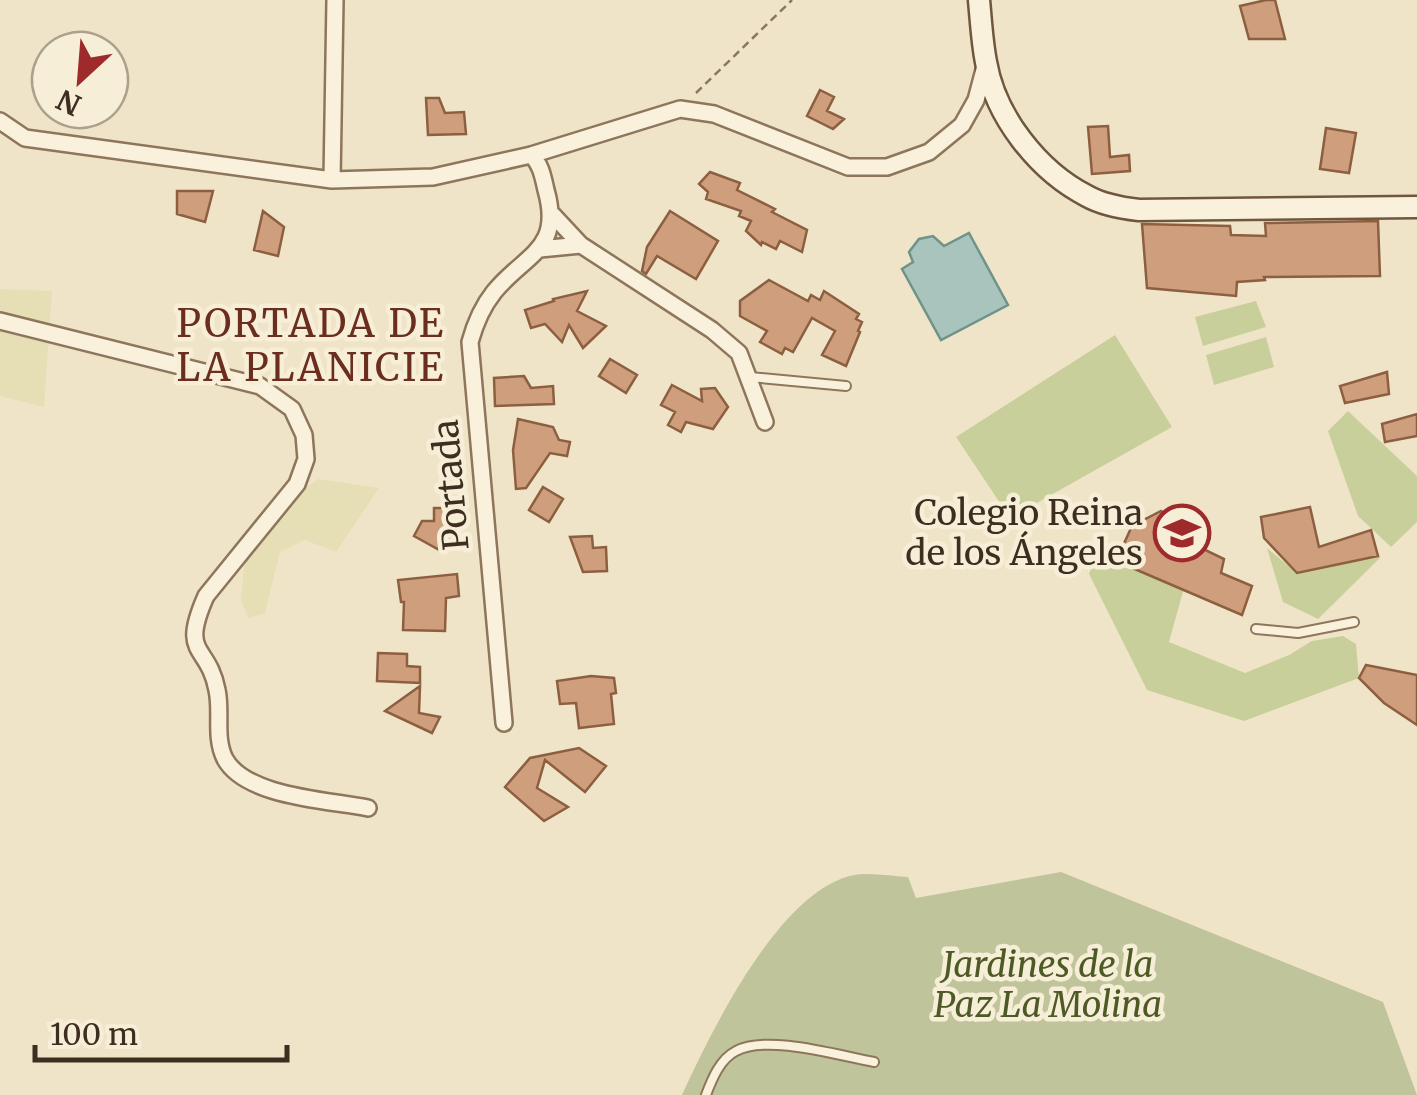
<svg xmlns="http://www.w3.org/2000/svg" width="1417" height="1095" font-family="Merriweather,serif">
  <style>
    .farmland { fill: #e6deb5 }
    .green { fill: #c9cf9b }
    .cemetery { fill: #bfc49a }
    .water { fill: #a9c4bc; stroke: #6f938a; stroke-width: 2.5 }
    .building { fill: #cf9f7d; stroke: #8d5f41; stroke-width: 2.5 }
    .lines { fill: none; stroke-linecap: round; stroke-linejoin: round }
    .lane-casing { stroke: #8d765c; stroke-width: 12 }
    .street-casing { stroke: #8d765c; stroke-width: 20 }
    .secondary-casing { stroke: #6f573f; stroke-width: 25 }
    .path { stroke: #8d765c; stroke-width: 2.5; stroke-dasharray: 8 5; stroke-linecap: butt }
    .lane { stroke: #faf1dc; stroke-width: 8 }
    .street { stroke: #faf1dc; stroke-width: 15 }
    .secondary { stroke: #faf1dc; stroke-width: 20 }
    .labels { text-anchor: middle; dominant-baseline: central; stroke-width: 9; stroke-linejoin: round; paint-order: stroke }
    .street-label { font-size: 35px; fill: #3d2e20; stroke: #f7eed8 }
    .poi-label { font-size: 35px; fill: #3d2e20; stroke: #f7eed8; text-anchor: end }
    .park-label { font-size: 35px; font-style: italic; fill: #4d5a26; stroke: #f7eed8 }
    .neighbourhood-label { font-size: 38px; letter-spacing: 2.5px; fill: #6b2e1e; stroke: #f7eed8 }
  </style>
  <rect width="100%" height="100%" fill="#f0e4c8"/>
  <!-- farmland -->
  <path class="farmland" d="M0,289L52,291L44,407L0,396Z
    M318,479L379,488L336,552L305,540L280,552L265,613L249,618L241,601L244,566L283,504Z"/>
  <!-- green -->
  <path class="green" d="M1256,301L1266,327L1203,346L1195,317Z
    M1115,335L1172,427L1010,518L956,437Z
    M1266,337L1274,367L1214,385L1206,355Z
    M1348,411L1417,476V522L1391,547L1358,516L1328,431Z
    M1101,541L1120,550L1116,561L1184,588L1169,642L1245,673L1289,655L1312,641L1343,636L1356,644L1359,678L1244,721L1147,690L1089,574Z
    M1267,548L1297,573L1381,557L1318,619L1283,602Z"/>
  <!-- cemetery -->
  <path class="cemetery" d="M1061,872L1383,1002L1417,1095H682C711,1032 779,890 854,875C870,872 891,876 908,877L916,898Z"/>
  <!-- water -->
  <path class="water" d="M969,233L1008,305L941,340L902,269L913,262L909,252L919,239L933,236L944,246Z"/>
  <!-- building -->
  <path class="building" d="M1266,0H1275L1285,39H1249L1240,6Z
    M820,90L834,97L827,111L844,119L833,129L807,116Z
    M426,98H439L445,113L464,112L466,134L428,135Z
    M1108,126L1110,157L1129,155L1130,171L1092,174L1088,127Z
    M1326,128L1356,133L1349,173L1320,169Z
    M710,172L740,183L737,190L775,209L772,212L807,230L802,252L780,241L776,249L762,242L761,245L746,231L751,221L739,216L741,211L706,199L708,192L699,184Z
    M177,191H213L205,222L177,214Z
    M263,211L284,227L278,256L254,250Z
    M670,211L718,241L696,279L657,256L646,274L642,271L647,247Z
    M1378,221L1380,276L1264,277L1265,280L1237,282L1236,296L1147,288L1142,224L1230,226L1231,235L1266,236L1265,223Z
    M769,280L808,301L811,295L820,300L824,291L859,314L856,319L862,322L858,331L860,332L846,366L822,355L835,331L812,318L793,352L785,348L782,354L760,342L767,331L740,316V301Z
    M587,291L577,311L606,326L583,348L569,325L562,342L545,324L531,328L525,310L554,301L553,299Z
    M610,359L637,375L626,393L599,376Z
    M1387,372L1389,394L1345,403L1340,386Z
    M524,376L531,388L553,386L554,404L495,406L494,378Z
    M672,385L702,401L701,389L715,388L728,407L713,429L686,422L681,432L668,425L675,412L661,405Z
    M1417,414V436L1385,442L1382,424Z
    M518,419L553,427L559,440L570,442L567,456L550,453L526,488L516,489L513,450Z
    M543,487L563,499L549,522L529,510Z
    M1310,507L1319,547L1371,530L1378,556L1297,573L1264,538L1261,517Z
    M434,508H448V526L456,531L443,552L414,536L422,521H434Z
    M1161,511L1203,549L1224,559L1221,573L1252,586L1242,615L1116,561L1132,526Z
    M592,536L593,548L606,547L607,571L583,572L570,537Z
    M457,574L459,596L446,598L445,631L403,630L404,602H401L398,580Z
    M378,653L407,654V666L420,667V683L377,681Z
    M1366,665L1417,675V725L1384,703L1359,678Z
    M591,676L614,678L616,693L611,694L614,724L579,728L576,703L560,704L557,681Z
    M420,686L419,713L440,717L432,733L385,711Z
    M579,748L606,766L585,792L545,760L537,788L568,807L544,821L505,787L530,758Z"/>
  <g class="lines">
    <!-- lane casing -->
    <g class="lane-casing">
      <path id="lane" d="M750,377L846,386
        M1256,629L1298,633L1354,622
        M706,1095C712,1079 720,1059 736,1051C767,1034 840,1056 874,1062"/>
    </g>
    <!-- street casing -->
    <g class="street-casing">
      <path id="street" d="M0,121L25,138L332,180L433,177L531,155L680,109L714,114L848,167H887L929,152L962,125L976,100L985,66
        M332,180L335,0
        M553,215L581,245L712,330L739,353L765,422
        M540,249L581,245
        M0,321L260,386L292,409L304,435L306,459L297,484L206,596C179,657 208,643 217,690C222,712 214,737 225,759C246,797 328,800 368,808
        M504,723L470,342C475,324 482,307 494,292C525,254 563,250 546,190C543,177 541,164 531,155"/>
    </g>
    <!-- secondary casing -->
    <g class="secondary-casing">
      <path id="secondary" d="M979,0C981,21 982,42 986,62C995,116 1038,171 1087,196C1103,205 1121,208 1139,210L1417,207"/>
    </g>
    <!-- path -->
    <path class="path" d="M696,93L792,0"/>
    <!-- lane -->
    <use href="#lane" class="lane"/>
    <!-- street -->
    <use href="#street" class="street"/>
    <!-- secondary -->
    <use href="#secondary" class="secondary"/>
  </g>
  <!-- icons -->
  <defs>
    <g id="school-ring" transform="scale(2.875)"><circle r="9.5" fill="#f7eed8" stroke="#9e2a2b" stroke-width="1.5"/><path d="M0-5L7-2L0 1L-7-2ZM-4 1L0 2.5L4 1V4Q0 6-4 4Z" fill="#9e2a2b"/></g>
  </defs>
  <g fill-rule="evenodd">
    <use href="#school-ring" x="1182" y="533"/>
  </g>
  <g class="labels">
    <!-- street labels -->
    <g class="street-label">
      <text transform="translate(451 485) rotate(-95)">Portada</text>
    </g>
    <!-- poi labels -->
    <g class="poi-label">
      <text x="1143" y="513">Colegio Reina<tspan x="1143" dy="40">de los Ángeles</tspan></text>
    </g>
    <!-- park labels -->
    <g class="park-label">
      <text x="1048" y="965">Jardines de la<tspan x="1048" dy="40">Paz La Molina</tspan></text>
    </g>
    <!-- neighbourhood labels -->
    <g class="neighbourhood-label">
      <text x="311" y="323">PORTADA DE<tspan x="311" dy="44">LA PLANICIE</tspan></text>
    </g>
  </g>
  <!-- north arrow -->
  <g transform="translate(80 80) rotate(206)"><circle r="48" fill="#f7eed8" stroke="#ada18e" stroke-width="2.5"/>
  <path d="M0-8L18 38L0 25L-18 38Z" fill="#9e2a2b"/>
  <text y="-15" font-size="28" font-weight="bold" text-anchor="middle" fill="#3d2e20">N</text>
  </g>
  <!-- scale -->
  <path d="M35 1045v15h252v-15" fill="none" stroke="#3d2e20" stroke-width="5"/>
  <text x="50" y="1045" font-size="30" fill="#3d2e20" stroke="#f7eed8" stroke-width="8" paint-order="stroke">100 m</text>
</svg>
